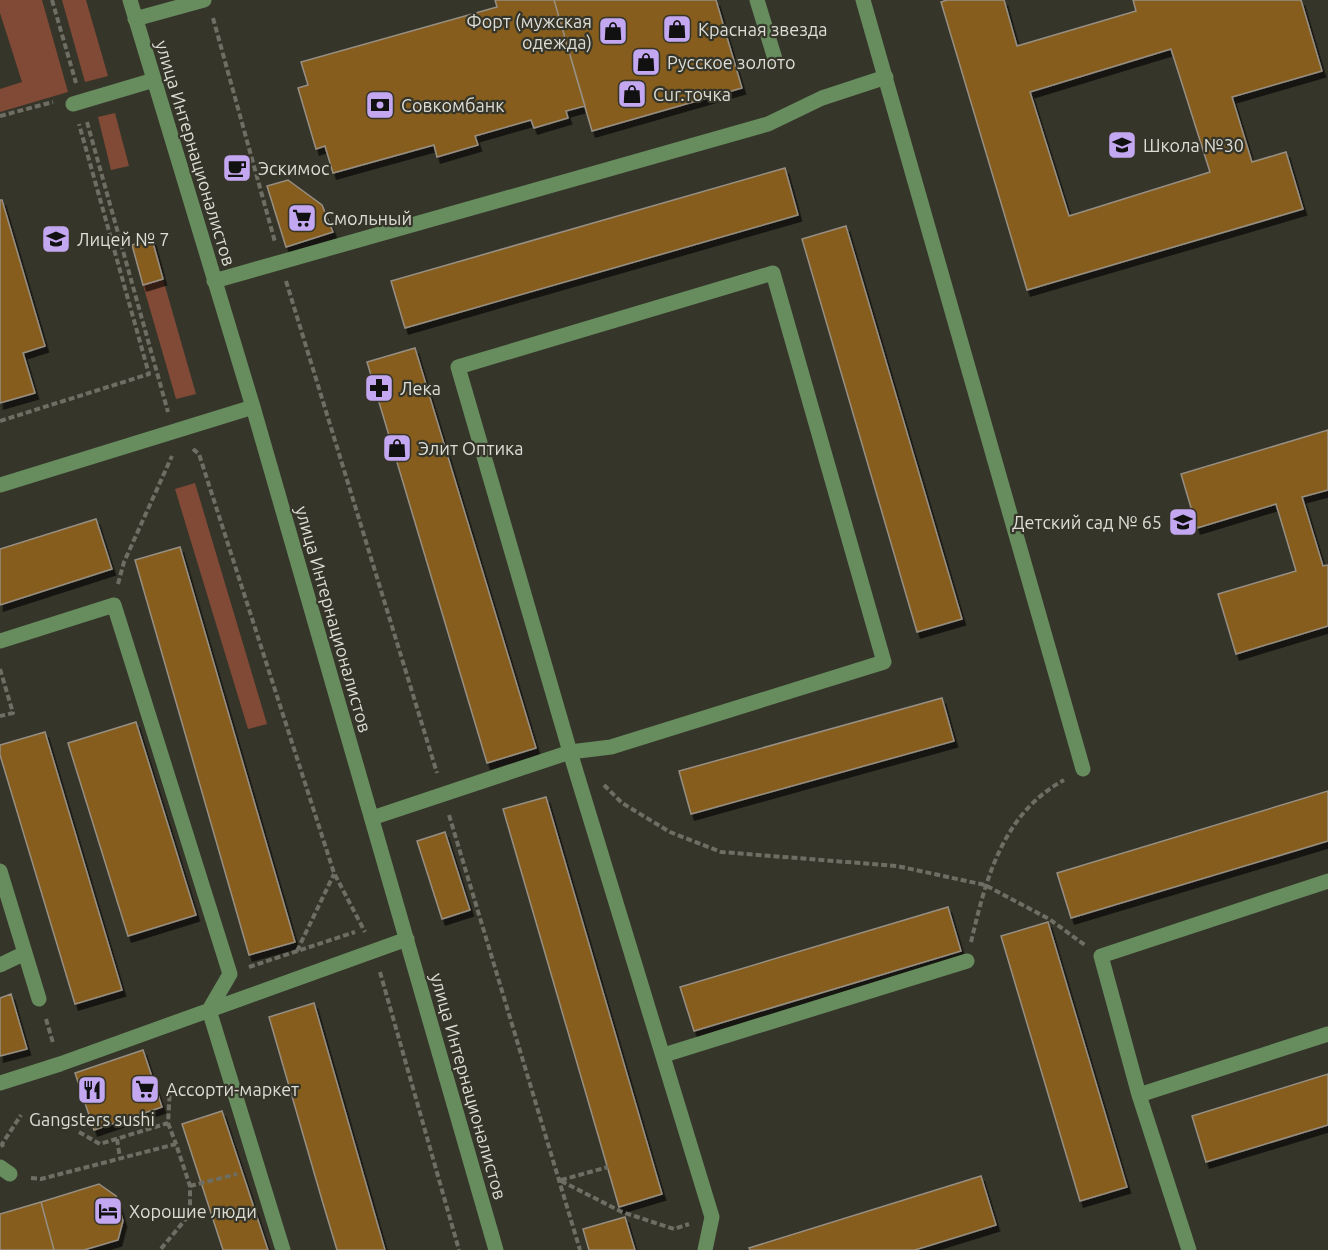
<svg xmlns="http://www.w3.org/2000/svg" width="1328" height="1250" font-family="Ubuntu,sans-serif">
  <style>
    .green { fill: #804a36 }
    .building { fill: #865d1c; stroke: #978f83; stroke-width: 1.5; fill-rule: evenodd; filter: url(#shadow) }
    .lines { fill: none; stroke-linecap: round; stroke-linejoin: round }
    .path { stroke: #6e6e64; stroke-width: 4; stroke-dasharray: 6 3; stroke-linecap: butt }
    .minor { stroke: #678d5f; stroke-width: 15 }
    .labels { text-anchor: middle; dominant-baseline: central; stroke-width: 4.5; stroke-linejoin: round; paint-order: stroke }
    .poi-label { font-size: 18px; fill: #ddddd6; stroke: #36352a; text-anchor: start }
    .street-label { font-size: 18px; fill: #ddddd6; stroke: #36352a }
  </style>
  <defs>
    <filter id="shadow"><feDropShadow dx="3.5" dy="6" stdDeviation="0" flood-color="#0009"/></filter>
  </defs>
  <rect width="100%" height="100%" fill="#36352a"/>
  <!-- green -->
  <path class="green" d="M0,0H42L68,92L0,112V89L22,82L0,13Z
    M62,0H86L108,76L85,82Z
    M115,113L129,166L111,170L98,117Z
    M163,279L196,394L176,399L143,285Z
    M195,483L267,724L248,729L175,489Z"/>
  <!-- building -->
  <path class="building" d="M495,0H554L585,106L566,111L568,118L534,128L531,120L475,136L478,145L437,157L434,145L333,173L325,146L316,149L298,88L308,85L301,62L497,7Z
    M554,0H716L742,88L592,131Z
    M947,0H1004L1017,46L1136,11L1133,0H1301L1322,71L1232,97L1252,162L1286,152L1303,209L1027,290L941,2ZM1171,49L1210,172L1069,216L1030,92Z
    M241,161L244,172L233,175L230,163Z
    M785,168L798,215L405,328L391,281Z
    M288,180L322,205L333,232L286,247L267,186Z
    M0,200H2L45,346L23,353L35,393L0,403Z
    M846,226L962,619L917,632L802,239Z
    M152,239L163,279L143,285L132,245Z
    M415,348L536,748L487,763L367,362Z
    M1328,430V490L1302,497L1323,566L1328,565V626L1236,654L1218,594L1296,571L1276,504L1197,528L1181,474Z
    M96,519L112,569L0,605V549Z
    M180,547L295,942L249,955L135,560Z
    M942,698L954,741L691,814L679,771Z
    M136,722L196,915L128,936L68,743Z
    M45,732L122,990L75,1004L0,755V745Z
    M1328,791V841L1071,918L1057,873Z
    M546,797L662,1194L619,1207L503,809Z
    M445,832L470,910L442,919L417,841Z
    M948,907L961,951L694,1031L680,987Z
    M1048,922L1127,1187L1080,1201L1001,936Z
    M11,994L27,1049L0,1056V998Z
    M314,1003L385,1250H337L322,1200L269,1017Z
    M143,1050L162,1107L94,1130L75,1073Z
    M1328,1074V1125L1206,1162L1192,1116Z
    M222,1111L268,1250H223L182,1124Z
    M981,1176L996,1225L915,1250H750L749,1248Z
    M99,1184L116,1196L123,1221L118,1240L84,1250H54L41,1202Z
    M41,1202L54,1250H0V1214Z
    M625,1217L635,1250H589L583,1229Z"/>
  <g class="lines">
    <!-- path -->
    <path class="path" d="M52,0L76,83
      M213,18L275,242
      M0,116L53,102
      M87,122L168,412
      M286,281L437,773
      M0,421L149,374L79,124
      M193,449L199,454L334,873L365,932
      M118,584L124,562L172,456
      M0,669L13,713L0,716
      M604,785L622,803L670,832L721,852L897,866L985,885L1049,919L1085,945
      M449,815L580,1250
      M971,942C986,879 1002,814 1064,780
      M297,951L334,874
      M249,967L355,932
      M380,972L459,1250
      M46,1019L53,1043
      M168,1123L176,1144
      M79,1132L100,1144L168,1123L170,1088
      M117,1139L120,1158
      M3,1147L2,1144L21,1115
      M31,1178L41,1179L176,1144L190,1186V1214L160,1250
      M561,1180L608,1167
      M561,1181L622,1212L674,1229L689,1224
      M190,1186L237,1174"/>
    <!-- minor -->
    <path class="minor" d="M130,0L253,407L496,1250
      M757,0L775,59
      M863,0L1083,769
      M135,19L204,0
      M73,104L154,80
      M214,281L768,124L822,98L886,77
      M0,485L253,407
      M0,641L114,605L230,974L209,1010L283,1250
      M372,818L570,752L458,367L773,273L884,662L611,747L570,752L712,1217L705,1250
      M0,871L25,953L0,965
      M25,953L39,999
      M664,1055L967,961
      M0,1083L60,1064L407,939
      M1139,1095L1328,1034
      M0,1167L10,1174
      M1189,1250L1139,1095L1101,956L1328,881"/>
  </g>
  <!-- icons -->
  <defs>
    <g id="shop-square" transform="scale(1.5)"><rect x="-9" y="-9" width="18" height="18" rx="4" fill="#c4a7f1" stroke="#36352a"/><path d="M-5-2.5h2.3a2.7 3.5 0 0 1 5.4 0H5L5.5 6h-11ZM-1.5-2.5h3a1.5 2.3 0 0 0-3 0Z" fill="#111"/></g>
    <g id="bank-square" transform="scale(1.5)"><rect x="-9" y="-9" width="18" height="18" rx="4" fill="#c4a7f1" stroke="#36352a"/><path d="M-6-4H6V4H-6ZM0-2.3a2.3 2.3 0 1 0 0 4.6a2.3 2.3 0 1 0 0-4.6Z" fill="#111"/></g>
    <g id="school-square" transform="scale(1.5)"><rect x="-9" y="-9" width="18" height="18" rx="4" fill="#c4a7f1" stroke="#36352a"/><path d="M0-5L7-2L0 1L-7-2ZM-4 1L0 2.5L4 1V4Q0 6-4 4Z" fill="#111"/></g>
    <g id="cafe-square" transform="scale(1.5)"><rect x="-9" y="-9" width="18" height="18" rx="4" fill="#c4a7f1" stroke="#36352a"/><path d="M-5.5-4.5H6V0H3Q3 3.5 0 3.5H-2.5Q-5.5 3.5-5.5 0ZM3-3.2v2h1.7v-2ZM-6 4.5H4V6H-6Z" fill="#111"/></g>
    <g id="supermarket-square" transform="scale(1.5)"><rect x="-9" y="-9" width="18" height="18" rx="4" fill="#c4a7f1" stroke="#36352a"/><path d="M-6-5.5h2.5l.6 2H6L4.5 2H-2.5L-4.4-4H-6ZM-1.5 3.2a1.3 1.3 0 1 0 .1 0ZM3 3.2a1.3 1.3 0 1 0 .1 0Z" fill="#111"/></g>
    <g id="pharmacy-square" transform="scale(1.5)"><rect x="-9" y="-9" width="18" height="18" rx="4" fill="#c4a7f1" stroke="#36352a"/><path d="M-2-6h4v4h4v4h-4v4h-4v-4h-4v-4h4Z" fill="#111"/></g>
    <g id="restaurant-square" transform="scale(1.5)"><rect x="-9" y="-9" width="18" height="18" rx="4" fill="#c4a7f1" stroke="#36352a"/><path d="M-5-6h1v4h1v-4h1v4h1v-4h1v5L-1.5 .5V6h-2V.5L-5-1ZM5-6V6H3V1.5H1.5Q1.5-4 5-6Z" fill="#111"/></g>
    <g id="hotel-square" transform="scale(1.5)"><rect x="-9" y="-9" width="18" height="18" rx="4" fill="#c4a7f1" stroke="#36352a"/><path d="M-6-4.5h1.5V1H6V5H4.5V3h-9V5H-6ZM-4 0a1.8 1.8 0 1 1 3.6 0ZM.5 0V-2.5h3Q6-2.5 6 0Z" fill="#111"/></g>
  </defs>
  <g fill-rule="evenodd">
    <use href="#shop-square" x="677" y="29"/>
    <use href="#shop-square" x="613" y="31"/>
    <use href="#shop-square" x="646" y="62"/>
    <use href="#shop-square" x="632" y="94"/>
    <use href="#bank-square" x="380" y="105"/>
    <use href="#school-square" x="1122" y="145"/>
    <use href="#cafe-square" x="237" y="168"/>
    <use href="#supermarket-square" x="302" y="218"/>
    <use href="#school-square" x="56" y="239"/>
    <use href="#pharmacy-square" x="379" y="388"/>
    <use href="#shop-square" x="397" y="448"/>
    <use href="#school-square" x="1183" y="522"/>
    <use href="#supermarket-square" x="145" y="1089"/>
    <use href="#restaurant-square" x="92" y="1090"/>
    <use href="#hotel-square" x="108" y="1211"/>
  </g>
  <g class="labels">
    <!-- poi labels -->
    <g class="poi-label">
      <text x="592" y="21" text-anchor="end">Форт (мужская<tspan x="592" dy="21">одежда)</tspan></text>
      <text x="698" y="29">Красная звезда</text>
      <text x="667" y="62">Русское золото</text>
      <text x="653" y="94">Cur.точка</text>
      <text x="401" y="105">Совкомбанк</text>
      <text x="1143" y="145">Школа №30</text>
      <text x="258" y="168">Эскимос</text>
      <text x="323" y="218">Смольный</text>
      <text x="77" y="239">Лицей № 7</text>
      <text x="400" y="388">Лека</text>
      <text x="418" y="448">Элит Оптика</text>
      <text x="1162" y="522" text-anchor="end">Детский сад № 65</text>
      <text x="166" y="1089">Ассорти-маркет</text>
      <text x="92" y="1119" text-anchor="middle">Gangsters sushi</text>
      <text x="129" y="1211">Хорошие люди</text>
    </g>
    <!-- street labels -->
    <g class="street-label">
      <text transform="translate(196 153) rotate(73)">улица Интернационалистов</text>
      <text transform="translate(334 619) rotate(74)">улица Интернационалистов</text>
      <text transform="translate(469 1086) rotate(74)">улица Интернационалистов</text>
    </g>
  </g>
</svg>
